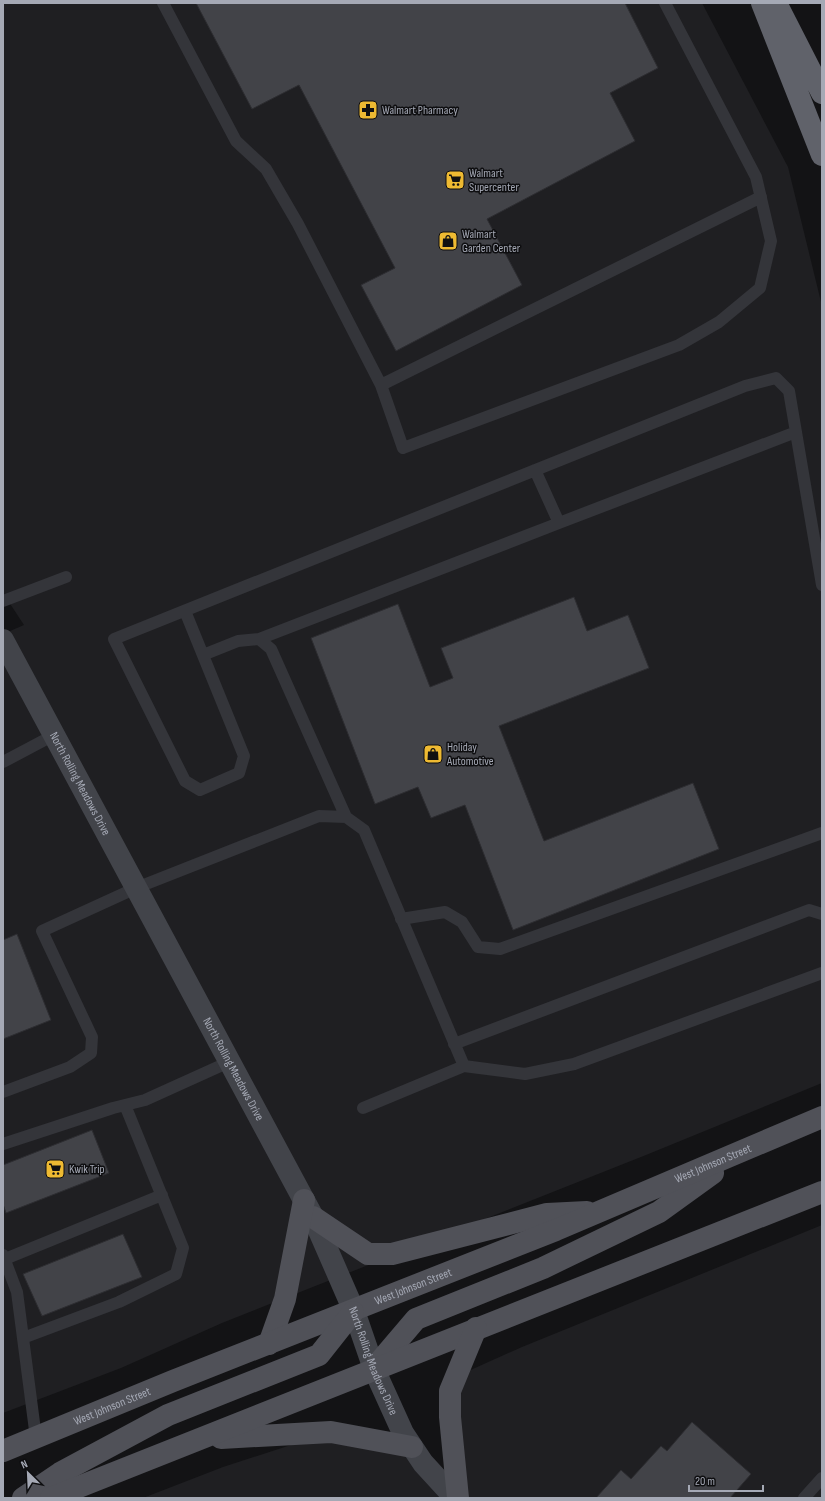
<svg xmlns="http://www.w3.org/2000/svg" width="825" height="1501" font-family="'Sofia Sans Condensed',sans-serif">
  <style>
    .built { fill: #1f1f22 }
    .building { fill: #424348; stroke: #2d2d31 }
    .lines { fill: none; stroke-linecap: round; stroke-linejoin: round }
    .lane { stroke: #34353a; stroke-width: 12 }
    .secondary { stroke: #42444a; stroke-width: 22 }
    .primary { stroke: #505158; stroke-width: 22 }
    .highway { stroke: #60626a; stroke-width: 22 }
    .labels { text-anchor: middle; dominant-baseline: central; stroke-width: 3; stroke-linejoin: round; paint-order: stroke }
    .poi-label { font-size: 12px; fill: #a5a9b5; stroke: #0e0e10; text-anchor: start }
    .street-label { font-size: 12px; fill: #a5a9b5; stroke: #0e0e10 }
  </style>
  <rect width="100%" height="100%" fill="#131315"/>
  <!-- built -->
  <path class="built" d="M3,3H702L788,167L822,306V1083L646,1155L222,1323L121,1368L3,1413V634L24,625L3,593Z
    M822,1225V1498H458L455,1377L522,1347Z
    M331,1432L412,1447L455,1498H143L223,1467Z"/>
  <!-- building -->
  <path class="building" d="M196,3H625L658,68L610,93L635,141L487,219L522,285L396,351L361,285L395,268L299,85L252,109Z
    M574,597L587,631L628,615L649,668L499,726L544,841L693,783L719,849L513,930L465,805L431,818L418,787L375,804L311,638L398,604L430,687L453,678L441,648Z
    M17,934L51,1020L3,1039V940Z
    M92,1130L109,1173L6,1213L3,1204V1165Z
    M123,1234L142,1277L42,1316L23,1274Z
    M692,1422L751,1474L730,1498H596L621,1470L631,1479L661,1446L667,1451Z"/>
  <g class="lines">
    <!-- lane -->
    <path class="lane" d="M163,3L236,141L266,169L298,224L381,385L403,448L679,345L719,322L760,288L771,241L756,177L665,3
      M381,385L761,197
      M559,523L796,432
      M3,601L66,577
      M185,611L244,756L239,773L200,790L185,781L114,639L745,386L776,378L789,391L822,585
      M259,639L559,523L535,470
      M203,655L238,641L259,639L271,649L346,817
      M3,762L54,735
      M401,919L445,912L462,922L478,947L500,949L822,833
      M454,1044L809,910L822,914
      M464,1066L525,1074L574,1064L822,973
      M3,1092L70,1067L91,1053L92,1037L42,931L136,888L319,816L346,817L364,830L464,1066L363,1108
      M3,1144L113,1108L145,1100L229,1062
      M3,1255L17,1292L36,1438
      M5,1259L162,1195
      M23,1338L119,1302L176,1274L183,1248L125,1105
      M804,1498L822,1478"/>
    <!-- secondary -->
    <path class="secondary" id="s1" d="M3,640L313,1217L354,1311L374,1369L403,1433L423,1463L455,1498"/>
    <!-- primary -->
    <g class="primary">
      <path d="M313,1217L368,1254H392L547,1214L587,1212"/>
      <path d="M269,1344L285,1299L304,1200"/>
      <path d="M376,1366L416,1319L543,1268L659,1212L713,1173"/>
      <path d="M221,1438L331,1432L412,1447"/>
      <path id="s2" d="M3,1451L173,1381L556,1230L822,1117"/>
      <path d="M23,1498L60,1473L168,1415L319,1355L353,1312"/>
      <path d="M51,1498L822,1192"/>
      <path d="M458,1498L450,1417V1391L476,1328"/>
    </g>
    <!-- highway -->
    <path class="highway" d="M762,3L822,155
      M776,3L822,93"/>
  </g>
  <!-- icons -->
  <defs>
    <g id="pharmacy-square" transform="scale(1)"><rect x="-9" y="-9" width="18" height="18" rx="4" fill="#eeba32" stroke="#0e0e10"/><path d="M-2-6h4v4h4v4h-4v4h-4v-4h-4v-4h4Z" fill="#111"/></g>
    <g id="supermarket-square" transform="scale(1)"><rect x="-9" y="-9" width="18" height="18" rx="4" fill="#eeba32" stroke="#0e0e10"/><path d="M-6-5.5h2.5l.6 2H6L4.5 2H-2.5L-4.4-4H-6ZM-1.5 3.2a1.3 1.3 0 1 0 .1 0ZM3 3.2a1.3 1.3 0 1 0 .1 0Z" fill="#111"/></g>
    <g id="shop-square" transform="scale(1)"><rect x="-9" y="-9" width="18" height="18" rx="4" fill="#eeba32" stroke="#0e0e10"/><path d="M-5-2.5h2.3a2.7 3.5 0 0 1 5.4 0H5L5.5 6h-11ZM-1.5-2.5h3a1.5 2.3 0 0 0-3 0Z" fill="#111"/></g>
  </defs>
  <g fill-rule="evenodd">
    <use href="#pharmacy-square" x="368" y="110"/>
    <use href="#supermarket-square" x="455" y="180"/>
    <use href="#shop-square" x="448" y="241"/>
    <use href="#shop-square" x="433" y="754"/>
    <use href="#supermarket-square" x="55" y="1169"/>
  </g>
  <g class="labels">
    <!-- poi labels -->
    <g class="poi-label">
      <text x="382" y="110">Walmart Pharmacy</text>
      <text x="469" y="173">Walmart<tspan x="469" dy="14">Supercenter</tspan></text>
      <text x="462" y="234">Walmart<tspan x="462" dy="14">Garden Center</tspan></text>
      <text x="447" y="747">Holiday<tspan x="447" dy="14">Automotive</tspan></text>
      <text x="69" y="1169">Kwik Trip</text>
    </g>
    <!-- street labels -->
    <g class="street-label">
      <text stroke="none"><textPath href="#s1" startOffset="163">North Rolling Meadows Drive</textPath></text>
      <text stroke="none"><textPath href="#s1" startOffset="487">North Rolling Meadows Drive</textPath></text>
      <text stroke="none"><textPath href="#s2" startOffset="766">West Johnson Street</textPath></text>
      <text stroke="none"><textPath href="#s2" startOffset="442">West Johnson Street</textPath></text>
      <text stroke="none"><textPath href="#s1" startOffset="811">North Rolling Meadows Drive</textPath></text>
      <text stroke="none"><textPath href="#s2" startOffset="118">West Johnson Street</textPath></text>
    </g>
  </g>
  <!-- border -->
  <rect width="825" height="1501" fill="none" stroke="#a5a9b5" stroke-width="8"/>
  <!-- north arrow -->
  <g transform="translate(28 1473) rotate(336)" stroke="#0e0e10" stroke-width="3" paint-order="stroke">
  <path d="M0-3L7 15L0 10L-7 15Z" fill="#a5a9b5"/>
  <text y="-6" font-size="11" font-weight="bold" text-anchor="middle" fill="#a5a9b5">N</text>
  </g>
  <!-- scale -->
  <path d="M689 1485v6h74v-6" fill="none" stroke="#a5a9b5" stroke-width="2"/>
  <text x="695" y="1485" font-size="12" fill="#a5a9b5" stroke="#0e0e10" stroke-width="3" paint-order="stroke">20 m</text>
</svg>
